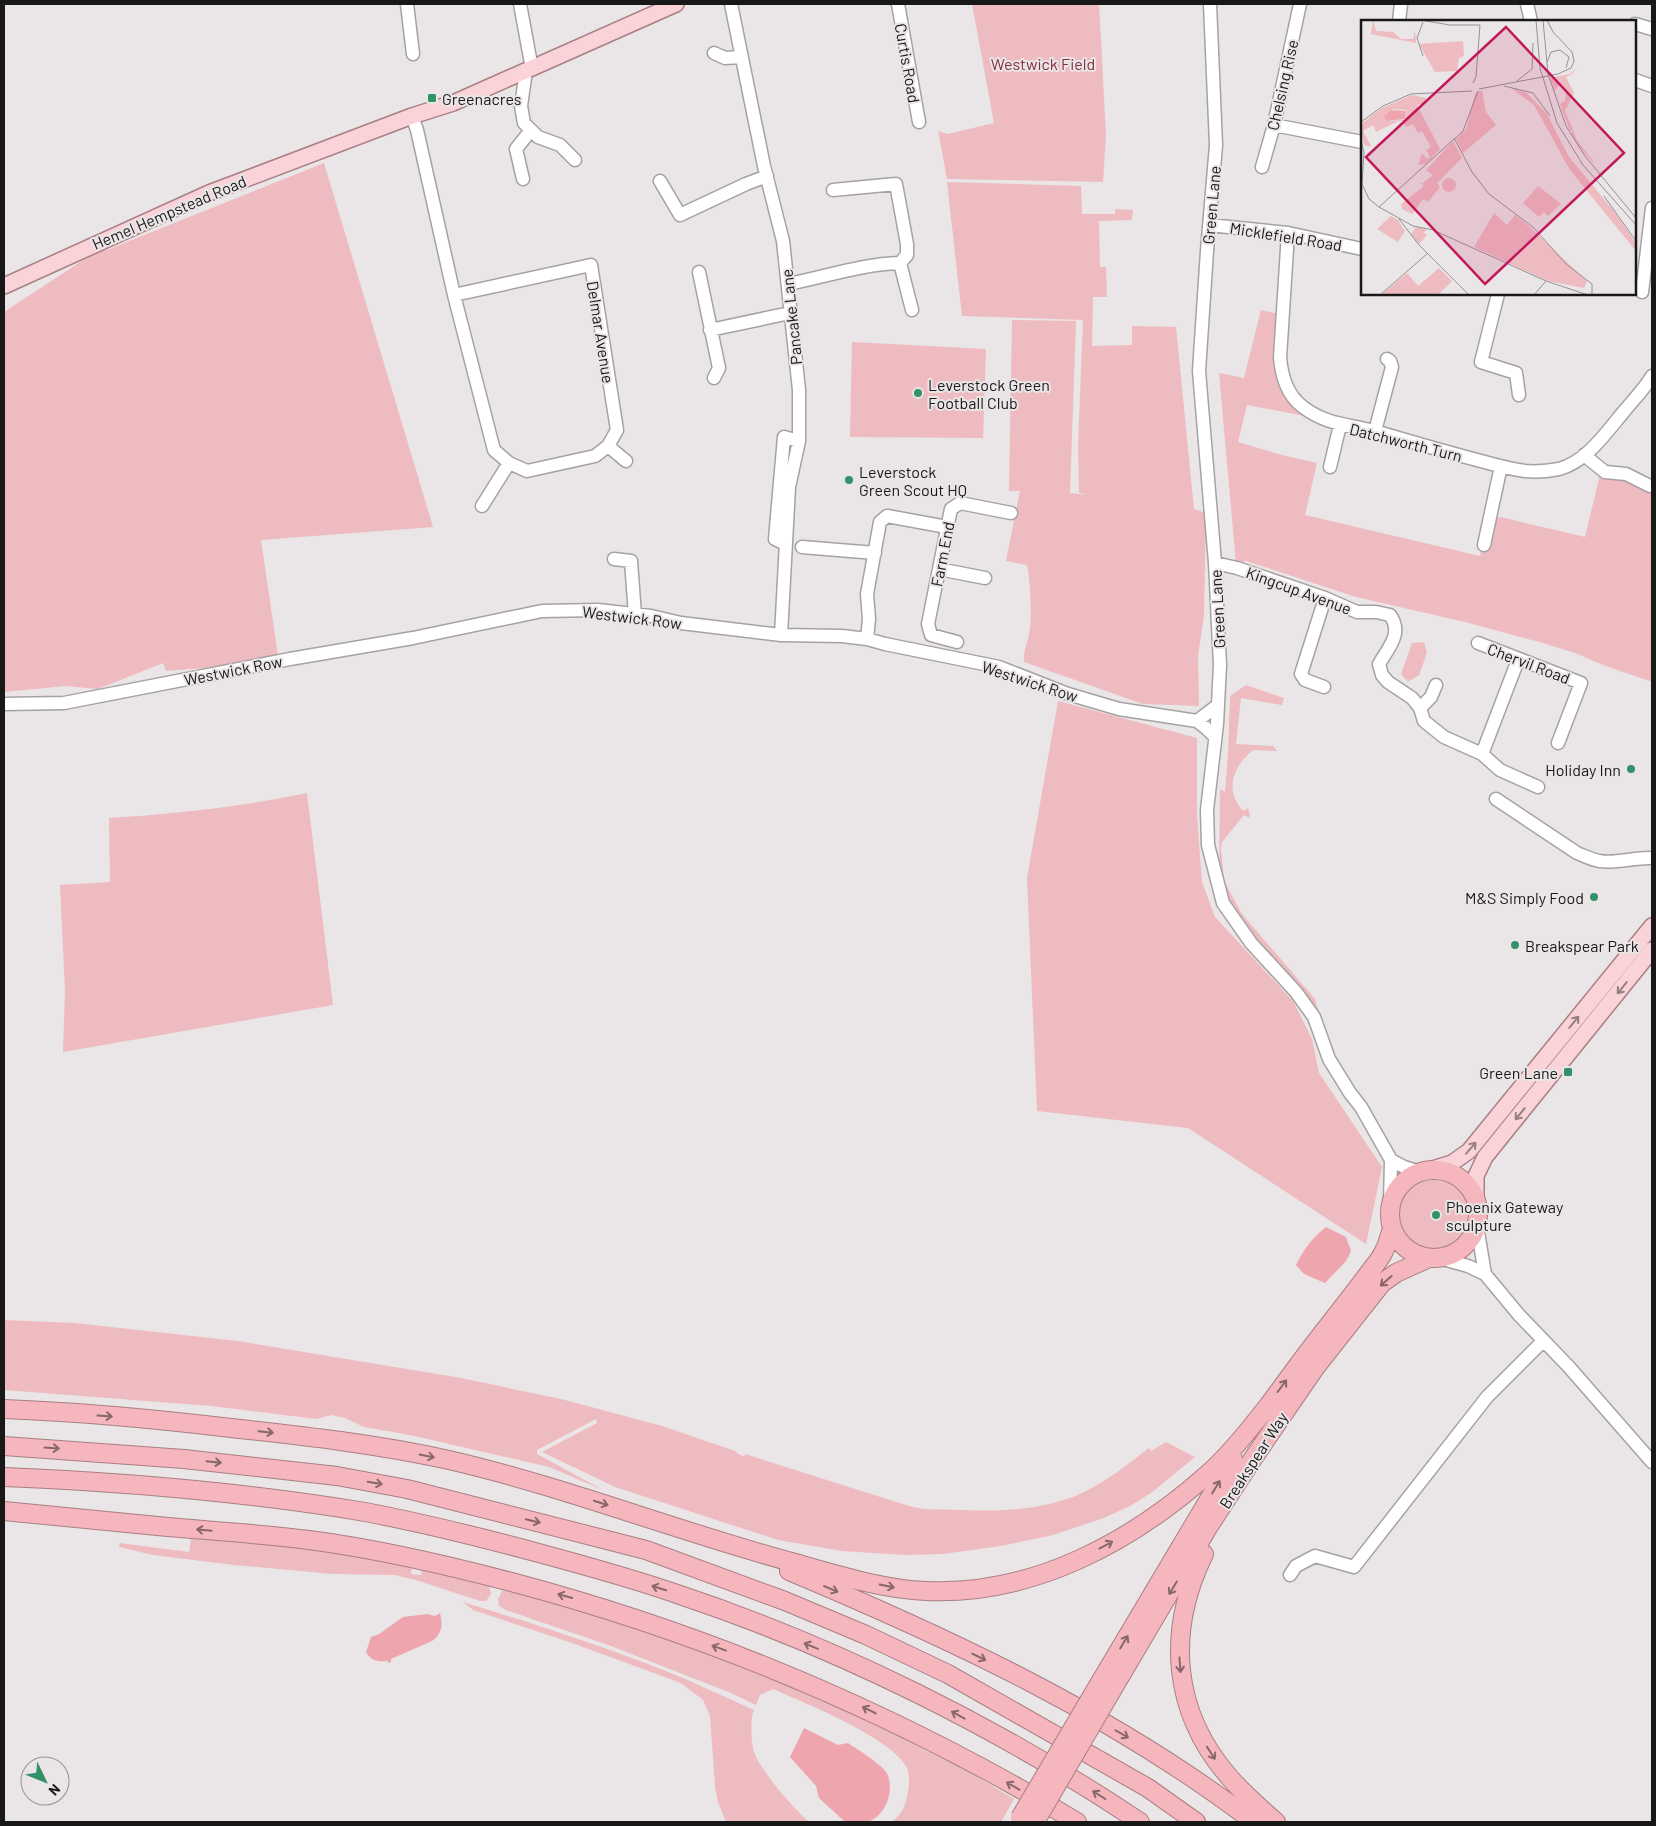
<svg xmlns="http://www.w3.org/2000/svg" width="1656" height="1826" font-family="Barlow,sans-serif">
  <style>
    .green { fill: #eebbc0 }
    .water { fill: #efa5ae }
    .lines { fill: none; stroke-linecap: round; stroke-linejoin: round }
    .minor-casing { stroke: #a6a2a2; stroke-width: 15 }
    .major-casing { stroke: #a87f83; stroke-width: 18 }
    .highway-casing { stroke: #a87f83; stroke-width: 20 }
    .minor { stroke: #fff; stroke-width: 12 }
    .major { stroke: #f9d3d7; stroke-width: 15 }
    .highway { stroke: #f5b6bd; stroke-width: 18 }
    .highway-bridge-casing { stroke: #a87f83; stroke-width: 20; stroke-linecap: butt }
    .highway-bridge { stroke: #f5b6bd; stroke-width: 18 }
    .oneway { stroke: #947f81 }
    .oneway2 { stroke: #87676a }
    .poi-dot { fill: #339168; stroke: #eae5e6; stroke-width: 2 }
    .labels { text-anchor: middle; dominant-baseline: central; stroke-width: 4; stroke-linejoin: round; paint-order: stroke }
    .street-label { font-size: 16px; fill: #191818; stroke: #eae5e6 }
    .park-label { font-size: 16px; fill: #832d3e; stroke: #eae5e6 }
    .poi-label { font-size: 16px; fill: #191818; stroke: #eae5e6; text-anchor: start }
    .inset-road { fill: none; stroke: #969394; stroke-width: 1 }
    .view { fill: #c2185b; fill-opacity: 0.15; stroke: #c2185b; stroke-width: 2.5 }
    .inset-edge { fill: none; stroke: #191818; stroke-width: 2.5 }
  </style>
  <rect width="100%" height="100%" fill="#eae5e6"/>
  <!-- green -->
  <path class="green" d="M972,4H1099L1106,135L1103,182L947,179L938,131L948,134L994,123Z
    M324,163L433,527L261,540L278,656L255,664L166,671L163,663L98,689L66,686L4,692V312L97,251L107,250Z
    M947,182L1081,186L1082,214H1115V209L1133,210L1132,220L1099,221L1100,267H1106L1107,297H1093L1092,346L1132,345V326L1176,327L1194,509L1206,513L1204,616L1198,656L1199,706L1143,704L1024,662C1023,649 1029,640 1030,628C1032,613 1030,579 1027,565L1006,561L1020,491H1009L1012,320L1076,321L1070,493L1087,495L1079,493L1078,445L1083,320L962,316Z
    M1261,310L1283,315L1282,376L1321,419L1247,405L1238,442L1282,455L1317,463L1305,515L1480,556L1489,519L1500,517L1585,537L1601,470L1652,487V682L1603,665L1575,653L1543,643L1465,622L1356,597L1246,561L1236,564L1219,373L1244,378Z
    M852,342L986,349L983,438L850,437Z
    M1424,642L1427,653L1419,675L1408,682L1401,674L1412,643Z
    M1246,685L1284,698L1282,705L1241,698L1236,744L1273,746L1277,751L1253,750C1233,767 1224,789 1243,811L1248,808L1250,815L1249,818L1244,815L1222,842L1221,848L1224,881L1242,914L1315,999L1321,1021L1245,934L1219,881L1220,789L1225,792L1228,753L1230,696Z
    M1058,701L1197,738V816L1202,882L1215,917L1293,1001L1312,1039L1319,1073L1382,1167L1366,1244L1188,1128L1037,1111L1027,878Z
    M307,793L333,1005L63,1052L65,991L60,885L110,882L109,818C176,814 241,807 307,793Z
    M1398 1216a36 36 0 1 1 72 0a36 36 0 1 1-72 0Z
    M4,1320L75,1323L238,1341L461,1378L565,1400L662,1426L738,1452H735L744,1457L745,1454L909,1506L923,1509C976,1510 1031,1516 1082,1493C1106,1482 1128,1464 1149,1448L1151,1451L1166,1442L1195,1457L1151,1493L1130,1506L1104,1518L1053,1535L1001,1546L943,1554L905,1555L842,1551L778,1540L615,1487L542,1452L597,1423L596,1419L537,1450V1454L603,1490L549,1467L410,1435L364,1427L345,1418L331,1415L316,1419L211,1406L4,1390Z
    M191,1538L307,1548L412,1567L411,1574L420,1575L422,1573L420,1571L425,1570L485,1582L489,1586L491,1594L486,1601H480L419,1581L395,1575L333,1574L234,1565L153,1555L119,1547L120,1543L189,1552Z
    M508,1588L688,1645L738,1663L849,1711L974,1775L1014,1799L1001,1822H892C896,1818 902,1813 904,1807C908,1796 912,1776 906,1766C889,1737 805,1703 773,1689L760,1695L756,1705L731,1693L611,1646L506,1610L499,1606L498,1599L502,1591Z
    M463,1602C531,1623 600,1645 666,1671C696,1683 725,1697 754,1710C750,1719 751,1742 754,1752C760,1770 794,1809 809,1822H726L718,1802L715,1787L710,1716L703,1700L681,1683L572,1643L473,1610Z"/>
  <!-- water -->
  <path class="water" d="M1326,1227L1346,1237L1351,1251L1346,1261L1325,1283L1304,1274L1296,1265C1303,1250 1313,1237 1326,1227Z
    M440,1613C443,1625 442,1634 432,1641L391,1659V1662L389,1663L387,1661C378,1662 371,1661 366,1652L371,1637L379,1634L403,1617L427,1614L435,1616Z
    M804,1728L838,1745L848,1743C857,1749 881,1764 886,1772C896,1788 886,1816 868,1822C862,1824 852,1822 845,1822L819,1798L816,1786L790,1757Z"/>
  <g class="lines">
    <!-- minor casing -->
    <g class="minor-casing">
      <path id="minor" d="M407,4L413,54
        M520,4L532,69
        M731,4L764,166L783,241L799,390V441L789,487L781,635
        M898,4L919,122
        M1210,4L1216,145L1207,251L1199,371L1215,563L1220,665L1217,724L1207,810L1208,845L1223,903L1251,943L1296,992L1314,1017L1329,1059L1350,1093L1361,1107L1391,1160L1390,1204
        M1527,4L1531,21
        M1399,21L1401,4
        M1635,24L1652,29
        M714,53L725,58L741,57
        M526,71L521,106L524,123L538,137L560,145L575,160
        M1635,80L1652,86
        M412,116L417,130L454,295L494,450L509,463L527,471L595,456L608,446L617,430L591,265L454,295
        M1274,125L1362,142
        M1262,167L1274,125L1300,4
        M523,179L516,149L531,130
        M660,181L680,215L746,184L767,176
        M833,190L896,184L907,244V255L900,263L912,310
        M1209,225L1288,233L1362,249
        M1288,233L1280,358C1282,377 1287,395 1303,407C1328,426 1350,424 1378,432C1412,442 1446,452 1481,461C1495,465 1510,469 1525,471C1536,472 1548,471 1559,469C1588,461 1607,431 1626,409C1635,398 1645,388 1652,376
        M699,272L719,368L714,378
        M788,284C825,277 862,264 900,263
        M1642,292L1652,208
        M1498,294L1481,362L1516,373L1519,395
        M710,330L790,313
        M1375,431L1392,367L1390,361L1387,359
        M608,446L626,461
        M1584,455L1605,472L1626,474L1650,486
        M1330,467L1340,425
        M482,506L509,463
        M785,544L775,539L784,437L799,441
        M1484,545L1501,466
        M802,547L875,553
        M614,559L631,561L635,615
        M1215,563L1237,568L1325,598L1357,612H1376L1390,615C1403,633 1389,647 1379,664L1382,675L1388,682L1412,698L1420,708L1424,721L1444,737L1482,754L1500,770L1538,787
        M939,569L985,578
        M867,639L869,619L867,594L880,522L887,516L947,527
        M957,642L931,635L928,624L951,509L960,503L1011,513
        M1478,643L1581,683L1558,743
        M1324,687L1305,680L1301,674L1325,598
        M4,704L64,703L290,659L413,638L542,611L598,610L651,616L681,623L781,635L842,636L867,639L885,644L999,667L1068,694L1119,709L1197,721L1206,728L1215,737
        M1420,708L1431,697L1436,685
        M1197,721L1218,705
        M1482,754L1518,660
        M1496,799L1577,853C1585,856 1592,860 1600,861C1614,864 1636,857 1652,858
        M1391,1160L1404,1167L1420,1172
        M1477,1226L1485,1274
        M1439,1258L1468,1266L1485,1274L1519,1315L1569,1367L1652,1462
        M1290,1575L1296,1566L1315,1556L1354,1567L1487,1397L1543,1341"/>
    </g>
    <!-- major casing -->
    <g class="major-casing">
      <path id="major" d="M4,286L209,193L412,116L453,103L676,4
        M1429,1170L1452,1163L1469,1151L1652,926
        M1476,1200V1176L1485,1157L1652,950"/>
    </g>
    <!-- highway casing -->
    <g class="highway-casing">
      <path id="highway" d="M1390 1214a44 44 0 1 1 88 0a44 44 0 1 1-88 0Z
        M4,1409C80,1412 156,1419 231,1428C304,1436 377,1444 449,1460C566,1487 679,1532 795,1563C838,1575 882,1589 926,1591C1032,1596 1132,1542 1209,1473C1232,1452 1252,1426 1271,1402C1290,1376 1308,1351 1328,1326C1342,1308 1357,1289 1371,1270C1376,1264 1381,1258 1384,1251C1388,1244 1389,1236 1392,1229
        M4,1446L184,1459L337,1476L407,1489L646,1550L785,1601L866,1635L948,1674L1148,1788L1196,1822
        M4,1477C125,1482 245,1492 365,1512C418,1522 471,1535 524,1549C576,1563 629,1577 680,1595C839,1648 1001,1729 1140,1822
        M4,1511C58,1516 113,1522 168,1527C215,1531 262,1534 309,1540C378,1549 447,1565 515,1583C714,1636 901,1716 1077,1822
        M1204,1554C1166,1632 1172,1712 1230,1778C1244,1794 1260,1808 1276,1822
        M789,1571C951,1639 1114,1715 1254,1822
        M1099,1684L1233,1459
        M1111,1692L1209,1526L1254,1457L1315,1368L1382,1283L1396,1273L1429,1258"/>
    </g>
    <!-- minor -->
    <use href="#minor" class="minor"/>
    <!-- major -->
    <use href="#major" class="major"/>
    <!-- highway -->
    <use href="#highway" class="highway"/>
    <!-- highway-bridge casing -->
    <g class="highway-bridge-casing">
      <path id="highway-bridge" d="M1020,1818L1099,1684
        M1035,1822L1111,1692"/>
    </g>
    <!-- highway-bridge -->
    <use href="#highway-bridge" class="highway-bridge"/>
  </g>
  <!-- one-way arrows -->
  <defs><path id="oneway-shaft" d="M-6 0H5M1.5-3L5.5 0L1.5 3" fill="none" stroke-width="1.6" stroke-linecap="round" stroke-linejoin="round" transform="scale(1.25)"/></defs>
  <g class="oneway">
    <use href="#oneway-shaft" transform="translate(1622 988) rotate(129)"/>
    <use href="#oneway-shaft" transform="translate(1574 1022) rotate(-51)"/>
    <use href="#oneway-shaft" transform="translate(1520 1114) rotate(129)"/>
    <use href="#oneway-shaft" transform="translate(1471 1148) rotate(-49)"/>
  </g>
  <g class="oneway2">
    <use href="#oneway-shaft" transform="translate(1386 1281) rotate(139)"/>
    <use href="#oneway-shaft" transform="translate(1282 1386) rotate(-53)"/>
    <use href="#oneway-shaft" transform="translate(105 1416) rotate(4)"/>
    <use href="#oneway-shaft" transform="translate(266 1432) rotate(6)"/>
    <use href="#oneway-shaft" transform="translate(52 1448) rotate(4)"/>
    <use href="#oneway-shaft" transform="translate(427 1456) rotate(11)"/>
    <use href="#oneway-shaft" transform="translate(214 1462) rotate(6)"/>
    <use href="#oneway-shaft" transform="translate(375 1483) rotate(10)"/>
    <use href="#oneway-shaft" transform="translate(1216 1487) rotate(-59)"/>
    <use href="#oneway-shaft" transform="translate(601 1503) rotate(18)"/>
    <use href="#oneway-shaft" transform="translate(533 1521) rotate(14)"/>
    <use href="#oneway-shaft" transform="translate(204 1530) rotate(-175)"/>
    <use href="#oneway-shaft" transform="translate(1106 1545) rotate(-28)"/>
    <use href="#oneway-shaft" transform="translate(887 1586) rotate(11)"/>
    <use href="#oneway-shaft" transform="translate(659 1588) rotate(-163)"/>
    <use href="#oneway-shaft" transform="translate(1173 1588) rotate(121)"/>
    <use href="#oneway-shaft" transform="translate(831 1589) rotate(23)"/>
    <use href="#oneway-shaft" transform="translate(565 1596) rotate(-165)"/>
    <use href="#oneway-shaft" transform="translate(1124 1642) rotate(-59)"/>
    <use href="#oneway-shaft" transform="translate(811 1646) rotate(-157)"/>
    <use href="#oneway-shaft" transform="translate(719 1648) rotate(-160)"/>
    <use href="#oneway-shaft" transform="translate(979 1657) rotate(26)"/>
    <use href="#oneway-shaft" transform="translate(1180 1665) rotate(86)"/>
    <use href="#oneway-shaft" transform="translate(869 1710) rotate(-153)"/>
    <use href="#oneway-shaft" transform="translate(958 1715) rotate(-151)"/>
    <use href="#oneway-shaft" transform="translate(1122 1734) rotate(30)"/>
    <use href="#oneway-shaft" transform="translate(1211 1753) rotate(57)"/>
    <use href="#oneway-shaft" transform="translate(1013 1786) rotate(-150)"/>
    <use href="#oneway-shaft" transform="translate(1099 1795) rotate(-148)"/>
  </g>
  <!-- markers -->
  <g class="poi-dot">
    <rect x="427" y="93" width="10" height="10" rx="2.5"/>
    <circle cx="918" cy="393" r="5"/>
    <circle cx="849" cy="480" r="5"/>
    <circle cx="1631" cy="769" r="5"/>
    <circle cx="1594" cy="897" r="5"/>
    <circle cx="1515" cy="945" r="5"/>
    <rect x="1563" y="1067" width="10" height="10" rx="2.5"/>
    <circle cx="1436" cy="1215" r="5"/>
  </g>
  <g class="labels">
    <!-- street labels -->
    <g class="street-label">
      <text transform="translate(908 63) rotate(80)">Curtis Road</text>
      <text transform="translate(1282 85) rotate(-77)">Chelsing Rise</text>
      <text transform="translate(1211 205) rotate(-85)">Green Lane</text>
      <text transform="translate(169 212) rotate(-23)">Hemel Hempstead Road</text>
      <text transform="translate(1286 236) rotate(9)">Micklefield Road</text>
      <text transform="translate(791 317) rotate(-96)">Pancake Lane</text>
      <text transform="translate(601 332) rotate(81)">Delmar Avenue</text>
      <text transform="translate(1406 442) rotate(14)">Datchworth Turn</text>
      <text transform="translate(942 554) rotate(-79)">Farm End</text>
      <text transform="translate(1299 590) rotate(20)">Kingcup Avenue</text>
      <text transform="translate(1217 609) rotate(-93)">Green Lane</text>
      <text transform="translate(632 617) rotate(7)">Westwick Row</text>
      <text transform="translate(1529 663) rotate(21)">Chervil Road</text>
      <text transform="translate(233 670) rotate(-11)">Westwick Row</text>
      <text transform="translate(1030 681) rotate(18)">Westwick Row</text>
      <text transform="translate(1253 1460) rotate(-57)">Breakspear Way</text>
    </g>
    <!-- park labels -->
    <g class="park-label">
      <text x="1043" y="63">Westwick Field</text>
    </g>
    <!-- poi labels -->
    <g class="poi-label">
      <text x="442" y="98">Greenacres</text>
      <text x="928" y="384">Leverstock Green<tspan x="928" dy="18">Football Club</tspan></text>
      <text x="859" y="471">Leverstock<tspan x="859" dy="18">Green Scout HQ</tspan></text>
      <text x="1621" y="769" text-anchor="end">Holiday Inn</text>
      <text x="1584" y="897" text-anchor="end">M&amp;S Simply Food</text>
      <text x="1525" y="945">Breakspear Park</text>
      <text x="1558" y="1072" text-anchor="end">Green Lane</text>
      <text x="1446" y="1206">Phoenix Gateway<tspan x="1446" dy="18">sculpture</tspan></text>
    </g>
  </g>
  <!-- overview -->
  <g transform="translate(1361 20)">
    <rect width="275" height="275" fill="#eae5e6"/>
    <path d="M12,0L15,11L32,12L40,19H52L54,11L55,23L10,14ZM102,21L103,36L98,38L96,51L74,52L58,24ZM216,48L211,54L205,57L213,73L204,91L213,112L215,119L232,141L233,144L218,126L210,114L212,110L209,111L189,58L209,54ZM198,65L205,70L204,81L199,84L194,71ZM150,68L166,73L186,94L208,137L253,191L275,223V231L209,150L173,85ZM121,70L125,92L135,105L102,133L95,119L105,109L114,74ZM51,75L65,78L64,84L56,85L79,129L65,144L57,145L61,133L66,139L69,137L65,130L70,127L61,111L57,113L52,104L45,107L42,101H37L15,112L12,105L2,111L10,126H4L0,115V104L4,101L21,88ZM32,89L46,90L44,100L23,101L24,95ZM92,121L101,138L76,163L79,167L67,182L62,179L51,194L41,189L40,184L63,166L59,162L62,163L72,155L65,150ZM81 165a7 7 0 1 1 14 0a7 7 0 1 1-14 0ZM177,166L200,184L187,196L183,192L178,197L162,183ZM133,193L146,205L154,195L169,207L226,261L223,268L187,261L113,227ZM30,196L37,200L44,211L37,222L16,209ZM55,207L65,209L63,213L66,215L58,224L50,214ZM78,248L91,261L77,275H20L46,253L57,266Z" fill="#eebbc0" fill-rule="evenodd"/>
    <path d="M30,90L45,91L44,99L24,101L23,96Z" fill="#efa5ae"/>
    <path class="inset-road" d="M59,0L89,5H119L115,57L112,63M175,0L179,48L196,103L222,145L275,205M182,0L187,54L205,106L224,136L275,198M62,36L56,18L62,2M186,42L190,32L199,30L208,37L205,48M156,61L171,49L172,23M143,66L172,73L189,96M118,69L197,54L210,48L213,41L211,32L192,12L186,0M0,102L22,86L50,74L111,71M93,118L111,152L128,174L173,208L205,244L231,264V275M0,119L3,133L1,164L8,179L18,187L52,206L72,210L185,261L227,275M243,176L275,221M18,187L102,111L117,71M38,199L58,225L108,275M19,275L67,233M173,275L185,261"/>
    <path class="view" d="M145,7L263,133L124,264L5,137Z"/>
    <rect width="275" height="275" class="inset-edge"/>
  </g>
  <!-- border -->
  <rect width="1656" height="1826" fill="none" stroke="#191818" stroke-width="10"/>
  <!-- north arrow -->
  <g transform="translate(45 1781) rotate(133)"><circle r="24" fill="#eae5e6" stroke="#969394"/>
  <path d="M0-4L9 19L0 12L-9 19Z" fill="#339168"/>
  <text y="-8" font-size="14" font-weight="bold" text-anchor="middle" fill="#191818">N</text>
  </g>
</svg>
